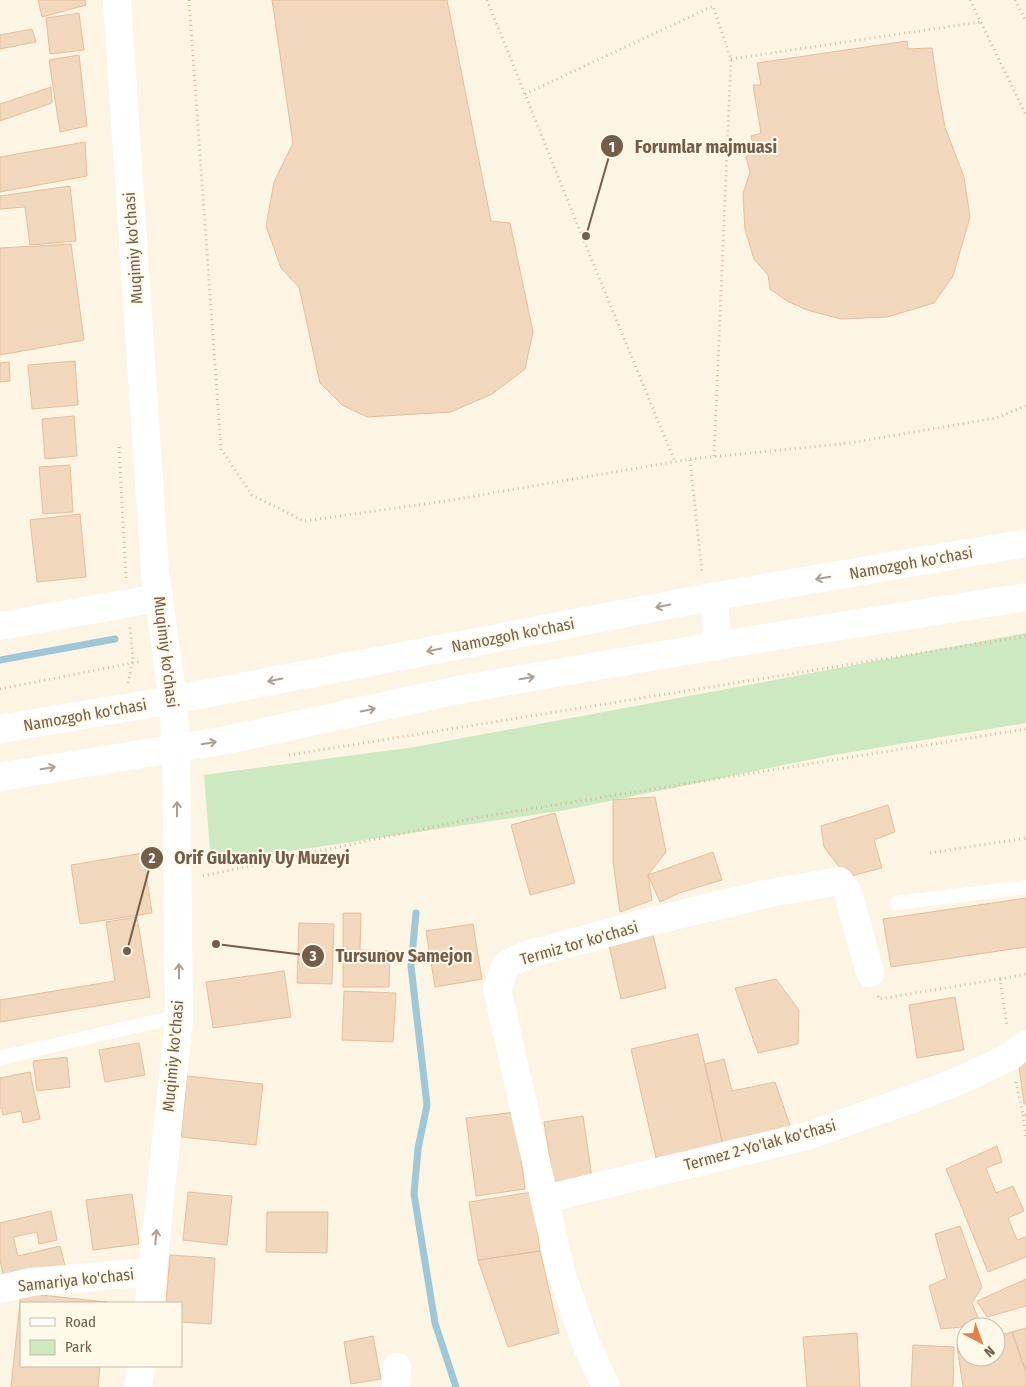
<svg xmlns="http://www.w3.org/2000/svg" width="1026" height="1387" font-family="'Fira Sans Condensed',sans-serif">
  <style>
    .green { fill: #cde9c2 }
    .lines { fill: none; stroke-linecap: round; stroke-linejoin: round }
    .stream { stroke: #9ec7d7; stroke-width: 7 }
    .building { fill: #f1d7bb; stroke: #e4bf9b }
    .path { stroke: #d6ba9e; stroke-width: 3; stroke-dasharray: 1 4; stroke-linecap: butt }
    .lane { stroke: #fff; stroke-width: 14 }
    .street { stroke: #fff; stroke-width: 28 }
    .secondary { stroke: #fff; stroke-width: 28 }
    .oneway { stroke: #ac9e92 }
    .labels { text-anchor: middle; dominant-baseline: central; stroke-width: 4; stroke-linejoin: round; paint-order: stroke }
    .street-label { font-size: 16px; fill: #745d49; stroke: #fff9e9 }
    .leader { fill: none; stroke: #745d49; stroke-width: 2 }
    .callout-dot { fill: #745d49; stroke: #fff9e9; stroke-width: 2 }
    .mark-label { font-size: 15px; text-anchor: middle; font-weight: bold; fill: #fff }
    .callout-label { font-size: 18px; text-anchor: middle; font-weight: bold; fill: #745d49; stroke: #fff9e9; stroke-width: 4; stroke-linejoin: round; paint-order: stroke }
  </style>
  <rect width="100%" height="100%" fill="#fcf5e3"/>
  <!-- green -->
  <path class="green" d="M1026,633V723L828,756L566,810L211,863L204,775L415,747Z"/>
  <g class="lines">
    <!-- stream -->
    <path class="stream" d="M0,660L115,639
      M416,913L411,966L427,1105L418,1149L414,1194L435,1323L456,1387"/>
  </g>
  <!-- building -->
  <path class="building" d="M38,0H85L86,5L42,17Z
    M272,0H447L491,221L510,223L533,332L525,369L492,394L451,412L367,417L342,405L320,383L299,287L281,268L266,226L274,182L293,143Z
    M79,13L84,50L50,54L46,18Z
    M32,29L36,42L0,49V35Z
    M907,41L908,49L932,48L938,89L945,127L964,177L970,217L953,276L934,303L887,317L841,319L807,310L787,301L770,289L768,275L754,259L745,230L743,194L750,172L746,157L754,149L751,136L761,133L753,85H761L757,63Z
    M79,55L87,126L60,132L49,60Z
    M51,87L52,103L0,121V104Z
    M85,142L87,176L0,192V157Z
    M70,186L76,241L30,245L25,207L0,209V196Z
    M71,244L84,340L0,355V248Z
    M75,361L78,405L32,409L28,365Z
    M9,362L10,381L0,382V363Z
    M74,416L77,456L45,459L42,419Z
    M70,465L73,512L43,514L39,467Z
    M80,514L86,577L37,582L30,520Z
    M655,797L666,852L648,875L652,900L620,912L613,862V800Z
    M888,805L895,832L874,840L882,868L847,877L824,847L821,826Z
    M555,813L575,883L530,895L511,825Z
    M713,852L722,880L679,893L660,902L648,875Z
    M143,853L152,913L80,924L71,865Z
    M1026,898V947L891,967L883,919Z
    M343,913H361L360,950L390,951L389,987H343Z
    M137,917L150,997L0,1022V1000L115,981L106,922Z
    M299,923L334,924L332,984L297,983Z
    M473,924L482,979L435,987L426,931Z
    M653,935L666,988L621,999L609,945Z
    M284,971L291,1017L213,1028L206,982Z
    M776,979L799,1010L798,1044L758,1053L735,988Z
    M344,991L396,993L393,1042L342,1040Z
    M955,997L964,1050L917,1058L909,1005Z
    M698,1034L723,1146L657,1162L631,1049Z
    M139,1043L145,1075L105,1082L99,1050Z
    M67,1057L70,1087L37,1091L33,1061Z
    M1026,1058V1104H1024L1018,1059Z
    M724,1059L732,1091L775,1082L792,1131L723,1146L705,1064Z
    M30,1072L40,1119L23,1123L21,1111L3,1115L2,1108H0V1078Z
    M187,1076L263,1084L256,1145L181,1137Z
    M515,1112L525,1189L476,1196L466,1118Z
    M583,1116L592,1178L554,1184L544,1122Z
    M997,1146L1002,1162L986,1168L996,1193L1013,1186L1024,1211L1008,1218L1017,1240L1026,1237V1257L988,1272L946,1169Z
    M188,1192L232,1196L227,1245L183,1240Z
    M532,1192L540,1251L478,1260L469,1202Z
    M132,1194L139,1244L93,1250L86,1200Z
    M51,1211L57,1240L39,1244L37,1232L13,1237L18,1256L60,1246L65,1265L4,1279L0,1260V1223Z
    M267,1212H328L327,1253L266,1252Z
    M960,1226L982,1287L972,1303L981,1325L941,1329L929,1286L947,1278L935,1234Z
    M540,1251L559,1333L508,1347L478,1260Z
    M170,1255L215,1258L211,1324L181,1322V1303H166Z
    M1026,1279V1306L987,1317L977,1301Z
    M21,1293L107,1302L21,1303V1366H100L98,1387H11Z
    M1026,1328V1372L1012,1332Z
    M1012,1332L1026,1372V1387H963L957,1346L966,1344V1357H996V1336Z
    M857,1333L860,1387H807L803,1337Z
    M373,1336L381,1379L351,1384L344,1342Z
    M913,1345L954,1347L953,1387H911Z"/>
  <g class="lines">
    <!-- path -->
    <path class="path" d="M189,0L221,449L252,495L304,521L446,501L690,459L850,443L996,418L1026,406
      M487,0L586,246L675,462
      M970,0L1026,115
      M1015,0L1026,21
      M731,59L980,22
      M525,94L713,6L731,59L714,457
      M119,447L126,578
      M690,460L702,573
      M128,683L133,659L130,627
      M0,689L142,661
      M289,755L1026,636
      M930,853L1026,838
      M203,876L480,817L1026,729
      M1000,979L1026,974
      M878,996L879,999L1000,979L1007,1026
      M1016,1082L1023,1115H1026
      M1023,1115L1026,1137"/>
    <!-- lane -->
    <path class="lane" d="M896,903L1026,887
      M0,1058L166,1019L179,1020"/>
    <!-- street -->
    <path class="street" d="M0,626L159,598
      M545,1199L807,1136L931,1092L970,1076L1011,1056L1026,1044
      M0,1289L31,1282L152,1272
      M396,1387L397,1367
      M606,1387L585,1341L561,1272L497,989L506,965L526,955L649,922L770,893L839,881L847,890L870,973"/>
    <!-- secondary -->
    <path class="secondary" d="M117,0L155,572L173,700L176,748L179,1020L149,1303
      M714,597L718,647
      M0,729L173,700L705,598L1026,543
      M0,777L227,740L463,689L739,642L1026,597
      M138,1387L141,1366"/>
  </g>
  <!-- one-way arrows -->
  <defs><path id="oneway-shaft" d="M-6 0H5M1.5-3L5.5 0L1.5 3" fill="none" stroke-width="1.6" stroke-linecap="round" stroke-linejoin="round" transform="scale(1.25)"/></defs>
  <g class="oneway">
    <use href="#oneway-shaft" transform="translate(823 578) rotate(170)"/>
    <use href="#oneway-shaft" transform="translate(663 606) rotate(169)"/>
    <use href="#oneway-shaft" transform="translate(434 650) rotate(169)"/>
    <use href="#oneway-shaft" transform="translate(527 678) rotate(-9)"/>
    <use href="#oneway-shaft" transform="translate(275 680) rotate(169)"/>
    <use href="#oneway-shaft" transform="translate(368 710) rotate(-12)"/>
    <use href="#oneway-shaft" transform="translate(209 743) rotate(-9)"/>
    <use href="#oneway-shaft" transform="translate(48 768) rotate(-10)"/>
    <use href="#oneway-shaft" transform="translate(177 809) rotate(-90)"/>
    <use href="#oneway-shaft" transform="translate(179 971) rotate(-90)"/>
    <use href="#oneway-shaft" transform="translate(156 1237) rotate(-84)"/>
  </g>
  <g class="labels">
    <!-- street labels -->
    <g class="street-label">
      <text transform="translate(133 248) rotate(-94)">Muqimiy ko'chasi</text>
      <text transform="translate(911 563) rotate(-10)">Namozgoh ko'chasi</text>
      <text transform="translate(513 635) rotate(-11)">Namozgoh ko'chasi</text>
      <text transform="translate(166 652) rotate(83)">Muqimiy ko'chasi</text>
      <text transform="translate(85 715) rotate(-10)">Namozgoh ko'chasi</text>
      <text transform="translate(579 943) rotate(-16)">Termiz tor ko'chasi</text>
      <text transform="translate(173 1056) rotate(-85)">Muqimiy ko'chasi</text>
      <text transform="translate(760 1145) rotate(-15)">Termez 2-Yo'lak ko'chasi</text>
      <text transform="translate(76 1280) rotate(-6)">Samariya ko'chasi</text>
    </g>
  </g>
  <!-- callouts -->
  <path class="leader" d="M586 236L612 146M127 951L152 858M216 944L313 956"/>
  <g class="callout-dot">
    <circle cx="586" cy="236" r="5"/>
    <circle cx="127" cy="951" r="5"/>
    <circle cx="216" cy="944" r="5"/>
    <circle cx="612" cy="146" r="12"/>
    <circle cx="152" cy="858" r="12"/>
    <circle cx="313" cy="956" r="12"/>
  </g>
  <g class="mark-label">
    <text x="612" y="152">1</text>
    <text x="152" y="863">2</text>
    <text x="313" y="961">3</text>
  </g>
  <g class="callout-label">
    <text x="706" y="153">Forumlar majmuasi</text>
    <text x="262" y="864">Orif Gulxaniy Uy Muzeyi</text>
    <text x="404" y="962">Tursunov Samejon</text>
  </g>
  <!-- legend -->
  <rect x="20" y="1302" width="162" height="65" fill="#fff9e9" stroke="#c7bba9"/>
  <rect x="30" y="1318" width="25" height="8" fill="#ffffff" stroke="#c7bba9"/>
  <text x="65" y="1327" font-size="15" fill="#745d49">Road</text>
  <rect x="30" y="1340" width="25" height="15" fill="#cde9c2" stroke="#c7bba9"/>
  <text x="65" y="1352" font-size="15" fill="#745d49">Park</text>
  <!-- north arrow -->
  <g transform="translate(981 1342) rotate(139)"><circle r="24" fill="#fff9e9" stroke="#c7bba9"/>
  <path d="M0-4L9 19L0 12L-9 19Z" fill="#e57e48"/>
  <text y="-8" font-size="14" font-weight="bold" text-anchor="middle" fill="#745d49">N</text>
  </g>
</svg>
